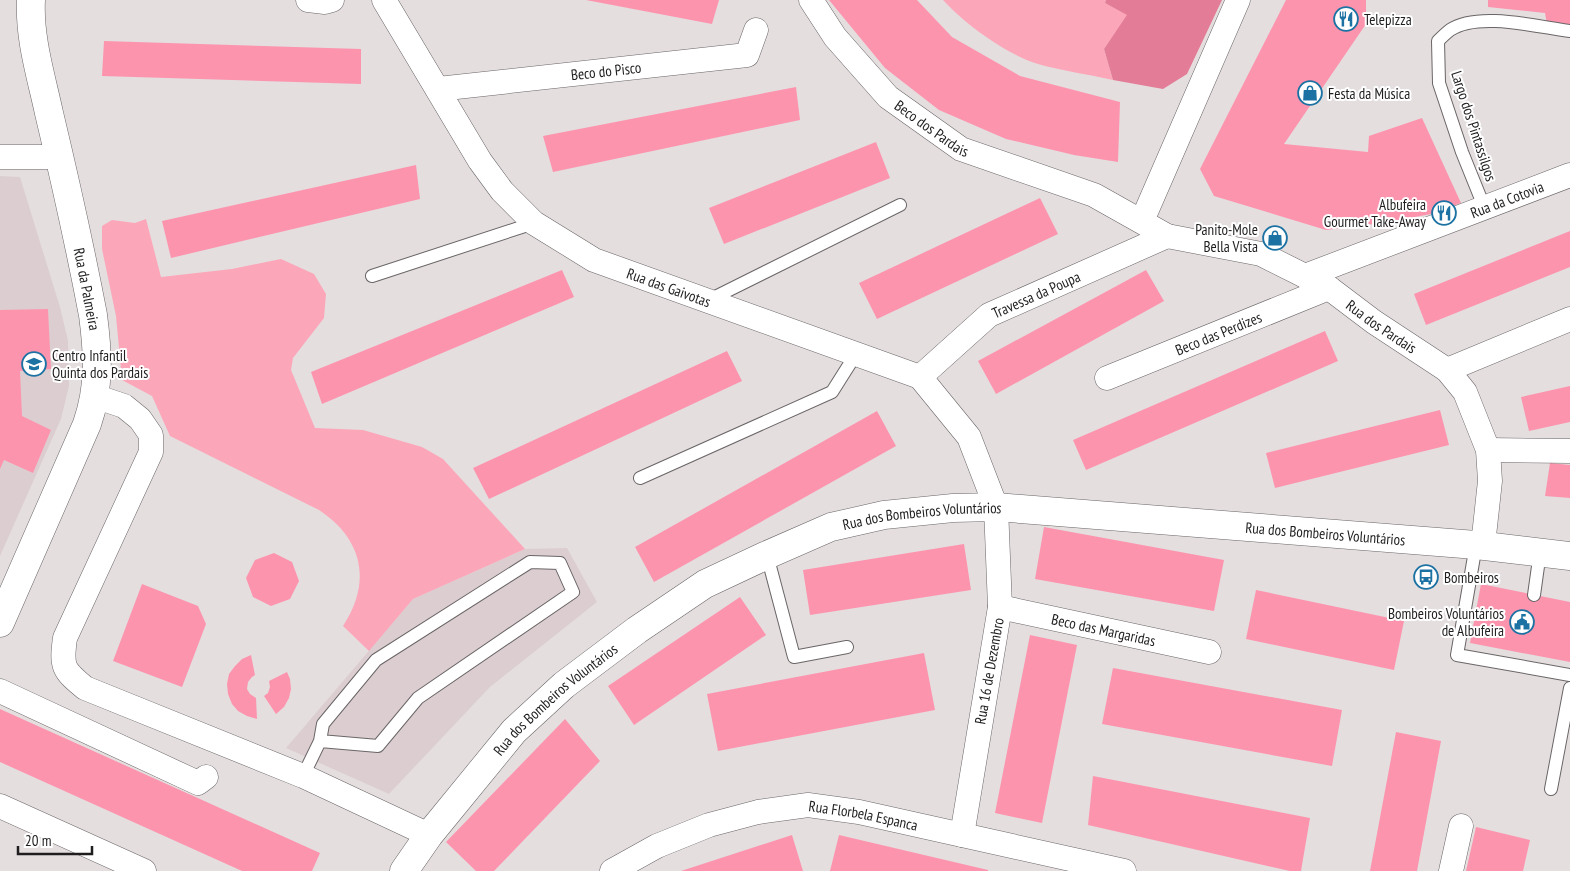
<svg xmlns="http://www.w3.org/2000/svg" width="1570" height="871" font-family="'PT Sans Narrow',sans-serif">
  <style>
    .built { fill: #dcced0 }
    .green { fill: #fca6b9 }
    .forest { fill: #e37c96 }
    .building { fill: #fd94ae }
    .lines { fill: none; stroke-linecap: round; stroke-linejoin: round }
    .service-casing { stroke: #6a6566; stroke-width: 14 }
    .minor-casing { stroke: #6a6566; stroke-width: 25 }
    .tertiary-casing { stroke: #6a6566; stroke-width: 29 }
    .service { stroke: #fff; stroke-width: 12 }
    .minor { stroke: #fff; stroke-width: 24 }
    .tertiary { stroke: #fff; stroke-width: 28 }
    .labels { text-anchor: middle; dominant-baseline: central; stroke-width: 4; stroke-linejoin: round; paint-order: stroke }
    .poi-label { font-size: 15px; fill: #1f1d1e; stroke: #fff; text-anchor: start }
    .street-label { font-size: 15px; fill: #1f1d1e; stroke: #fff }
  </style>
  <rect width="100%" height="100%" fill="#e4dedf"/>
  <!-- built -->
  <path class="built" d="M0,176L20,177L60,307L68,341L69,386L61,419L0,556Z
    M567,548L597,602L490,687L389,794L286,748L413,599L525,549Z"/>
  <!-- green -->
  <path class="green" d="M943,0H1106L1105,3L1128,15L1104,49L1113,80C1088,74 1062,71 1038,64C1006,54 966,25 943,0Z
    M146,219L161,277L232,269L281,259L314,274L326,294L324,318L293,358L291,370L315,428L363,430L422,447L443,459L525,549L413,599L369,651L343,626C372,582 363,539 319,510L170,436L152,396L122,380L116,316L102,249V226L112,220L135,223Z"/>
  <!-- forest -->
  <path class="forest" d="M1106,0H1222L1187,74L1163,89L1113,80L1104,49L1127,15L1105,3Z"/>
  <!-- building -->
  <path class="building" d="M586,0H719L712,24Z
    M829,0H917L952,37L1020,76L1120,102L1118,162L1074,155L1006,139L939,110L885,68Z
    M1286,0H1366V24L1284,144L1368,152L1369,136L1422,118L1461,203L1431,214L1382,223L1326,230L1214,196L1200,169Z
    M1488,0H1570V26L1547,25L1545,13L1488,7Z
    M104,41L361,49V84L102,76Z
    M796,87L800,120L553,172L543,136Z
    M876,142L890,178L724,244L709,208Z
    M416,165L420,199L171,258L162,221Z
    M1040,198L1058,234L877,319L859,283Z
    M1570,231V267L1426,325L1414,294Z
    M562,270L574,297L322,404L311,372Z
    M1146,270L1164,301L996,394L978,361Z
    M48,309L51,369L20,371L22,416L51,430L33,473L4,460L0,469V310Z
    M1325,331L1338,361L1086,470L1073,440Z
    M727,351L742,381L489,499L473,468Z
    M1570,386V422L1529,431L1521,397Z
    M1440,410L1449,445L1275,488L1266,453Z
    M877,411L896,446L654,582L635,547Z
    M1550,463L1570,465V498L1545,496Z
    M1044,527L1224,560L1214,611L1035,579Z
    M964,544L971,590L810,615L803,570Z
    M274,553L292,562L299,581L290,599L271,606L253,597L246,578L255,560Z
    M142,584L198,606L206,624L182,687L113,661Z
    M1481,584L1570,602V662L1470,643Z
    M1256,590L1404,621L1394,670L1246,639Z
    M740,597L766,635L634,725L608,686Z
    M1030,635L1077,645L1042,823L995,813Z
    M924,653L935,710L718,751L707,694Z
    M251,655L255,675L252,677L248,682L247,689L250,694L256,698L257,719L247,716L238,711L232,704L228,694L227,684L229,674L235,666L242,659Z
    M1113,668L1342,710L1332,766L1102,724Z
    M287,672L290,679L291,689L289,698L284,707L276,714L264,696L268,693L270,687L269,681Z
    M0,709L320,853L312,871H242L0,762Z
    M565,719L600,761L494,871H476L446,842Z
    M1396,732L1441,741L1417,871H1370Z
    M1093,776L1310,818L1301,871H1290L1088,825Z
    M1476,827L1530,840L1523,871H1466Z
    M792,835L803,871H681Z
    M839,835L988,870V871H830Z"/>
  <g class="lines">
    <!-- service casing -->
    <g class="service-casing">
      <path id="service" d="M1485,209L1462,152L1439,83L1438,41C1442,37 1446,33 1450,30C1478,11 1538,27 1570,31
        M372,276L534,223
        M709,300L900,205
        M640,478L832,392L856,354
        M1476,545L1457,655L1570,675
        M767,555L794,657L847,647
        M1534,595L1540,552
        M303,776L320,741L323,724L376,660L530,562L560,563L573,592L418,698L378,746L320,741
        M1551,789L1570,688"/>
    </g>
    <!-- minor casing -->
    <g class="minor-casing">
      <g id="minor">
        <path d="M308,0L325,2L332,0"/>
        <path id="s1" d="M384,0L480,161L502,191L534,223L594,260L920,377L969,437L996,507L1000,607L962,835"/>
        <path id="s2" d="M811,0L835,37L888,97L961,149L1094,195L1167,236L1261,254L1329,288L1374,322L1447,370L1465,392L1488,450L1490,481L1483,545"/>
        <path id="s3" d="M438,89L747,55L756,30"/>
        <path d="M0,157H59"/>
        <path d="M1142,221L1238,0"/>
        <path id="s4" d="M1305,276L1570,175"/>
        <path d="M1447,370L1570,319"/>
        <path id="s5" d="M920,377L989,315L1167,236"/>
        <path id="s6" d="M1107,378L1329,288"/>
        <path d="M94,396L124,406L140,419L151,435V452L65,638C61,667 63,670 85,688L303,776L429,835"/>
        <path d="M1488,450L1570,451"/>
        <path id="s7" d="M1000,607L1209,652"/>
        <path d="M0,691L198,783L206,777"/>
        <path d="M0,806L144,871"/>
        <path id="s8" d="M612,871L657,846L709,825L758,812L808,805L859,812L1124,871"/>
        <path d="M1451,871L1461,826"/>
      </g>
    </g>
    <!-- tertiary casing -->
    <g class="tertiary-casing">
      <g id="tertiary">
        <path d="M0,623L87,424C100,386 98,353 93,315C80,247 65,180 49,113C41,76 29,38 31,0"/>
        <path id="s9" d="M404,871L429,835L514,731L564,685L637,630L705,584L767,555L831,527L884,515L953,508L996,507L1476,545L1570,556"/>
      </g>
    </g>
    <!-- service -->
    <use href="#service" class="service"/>
    <!-- minor -->
    <use href="#minor" class="minor"/>
    <!-- tertiary -->
    <use href="#tertiary" class="tertiary"/>
  </g>
  <!-- icons -->
  <defs>
    <g id="restaurant-ring" transform="scale(1.25)"><circle r="9.5" fill="#fff" stroke="#1c72a2" stroke-width="1.5"/><path d="M-5-6h1v4h1v-4h1v4h1v-4h1v5L-1.5 .5V6h-2V.5L-5-1ZM5-6V6H3V1.5H1.5Q1.5-4 5-6Z" fill="#1c72a2"/></g>
    <g id="shop-ring" transform="scale(1.25)"><circle r="9.5" fill="#fff" stroke="#1c72a2" stroke-width="1.5"/><path d="M-5-2.5h2.3a2.7 3.5 0 0 1 5.4 0H5L5.5 6h-11ZM-1.5-2.5h3a1.5 2.3 0 0 0-3 0Z" fill="#1c72a2"/></g>
    <g id="school-ring" transform="scale(1.25)"><circle r="9.5" fill="#fff" stroke="#1c72a2" stroke-width="1.5"/><path d="M0-5L7-2L0 1L-7-2ZM-4 1L0 2.5L4 1V4Q0 6-4 4Z" fill="#1c72a2"/></g>
    <g id="bus-ring" transform="scale(1.25)"><circle r="9.5" fill="#fff" stroke="#1c72a2" stroke-width="1.5"/><path d="M-5-6H5V4H4V6H2V4H-2V6H-4V4H-5ZM-3.5-4V0h7V-4ZM-3.5 1.2v1.5H-2V1.2ZM2 1.2v1.5H3.5V1.2Z" fill="#1c72a2"/></g>
    <g id="civic-ring" transform="scale(1.25)"><circle r="9.5" fill="#fff" stroke="#1c72a2" stroke-width="1.5"/><path d="M-.6-6.5H3V-4.5H.6V-3L4-1V1h2V6H-6V1h2V-1L-.6-3ZM-1.2 2.5V6h2.4V2.5Z" fill="#1c72a2"/></g>
  </defs>
  <g fill-rule="evenodd">
    <use href="#restaurant-ring" x="1346" y="19"/>
    <use href="#shop-ring" x="1310" y="93"/>
    <use href="#restaurant-ring" x="1444" y="213"/>
    <use href="#shop-ring" x="1275" y="238"/>
    <use href="#school-ring" x="34" y="364"/>
    <use href="#bus-ring" x="1426" y="577"/>
    <use href="#civic-ring" x="1522" y="622"/>
  </g>
  <g class="labels">
    <!-- poi labels -->
    <g class="poi-label">
      <text x="1364" y="19">Telepizza</text>
      <text x="1328" y="93">Festa da Música</text>
      <text x="1426" y="204" text-anchor="end">Albufeira<tspan x="1426" dy="17">Gourmet Take-Away</tspan></text>
      <text x="1258" y="229" text-anchor="end">Panito-Mole<tspan x="1258" dy="17">Bella Vista</tspan></text>
      <text x="52" y="355">Centro Infantil<tspan x="52" dy="17">Quinta dos Pardais</tspan></text>
      <text x="1444" y="577">Bombeiros</text>
      <text x="1504" y="613" text-anchor="end">Bombeiros Voluntários<tspan x="1504" dy="17">de Albufeira</tspan></text>
    </g>
    <!-- street labels -->
    <g class="street-label">
      <text stroke="none"><textPath href="#s3" startOffset="169">Beco do Pisco</textPath></text>
      <text stroke="none"><textPath href="#s2" startOffset="178">Beco dos Pardais</textPath></text>
      <text transform="translate(1474 126) rotate(72)">Largo dos Pintassilgos</text>
      <text stroke="none"><textPath href="#s4" startOffset="216">Rua da Cotovia</textPath></text>
      <text stroke="none"><textPath href="#s1" startOffset="420">Rua das Gaivotas</textPath></text>
      <text transform="translate(87 289) rotate(79)">Rua da Palmeira</text>
      <text stroke="none"><textPath href="#s5" startOffset="144">Travessa da Poupa</textPath></text>
      <text stroke="none"><textPath href="#s2" startOffset="675">Rua dos Pardais</textPath></text>
      <text stroke="none"><textPath href="#s6" startOffset="120">Beco das Perdizes</textPath></text>
      <text stroke="none"><textPath href="#s9" startOffset="650">Rua dos Bombeiros Voluntários</textPath></text>
      <text stroke="none"><textPath href="#s9" startOffset="1055">Rua dos Bombeiros Voluntários</textPath></text>
      <text stroke="none"><textPath href="#s7" startOffset="106">Beco das Margaridas</textPath></text>
      <text transform="translate(989 671) rotate(-80)">Rua 16 de Dezembro</text>
      <text stroke="none"><textPath href="#s9" startOffset="230">Rua dos Bombeiros Voluntários</textPath></text>
      <text stroke="none"><textPath href="#s8" startOffset="265">Rua Florbela Espanca</textPath></text>
    </g>
  </g>
  <!-- scale -->
  <path d="M18 846v8h74v-8" fill="none" stroke="#1f1d1e" stroke-width="2.5"/>
  <text x="25" y="846" font-size="15" fill="#1f1d1e" stroke="#ffffff" stroke-width="4" paint-order="stroke">20 m</text>
</svg>
